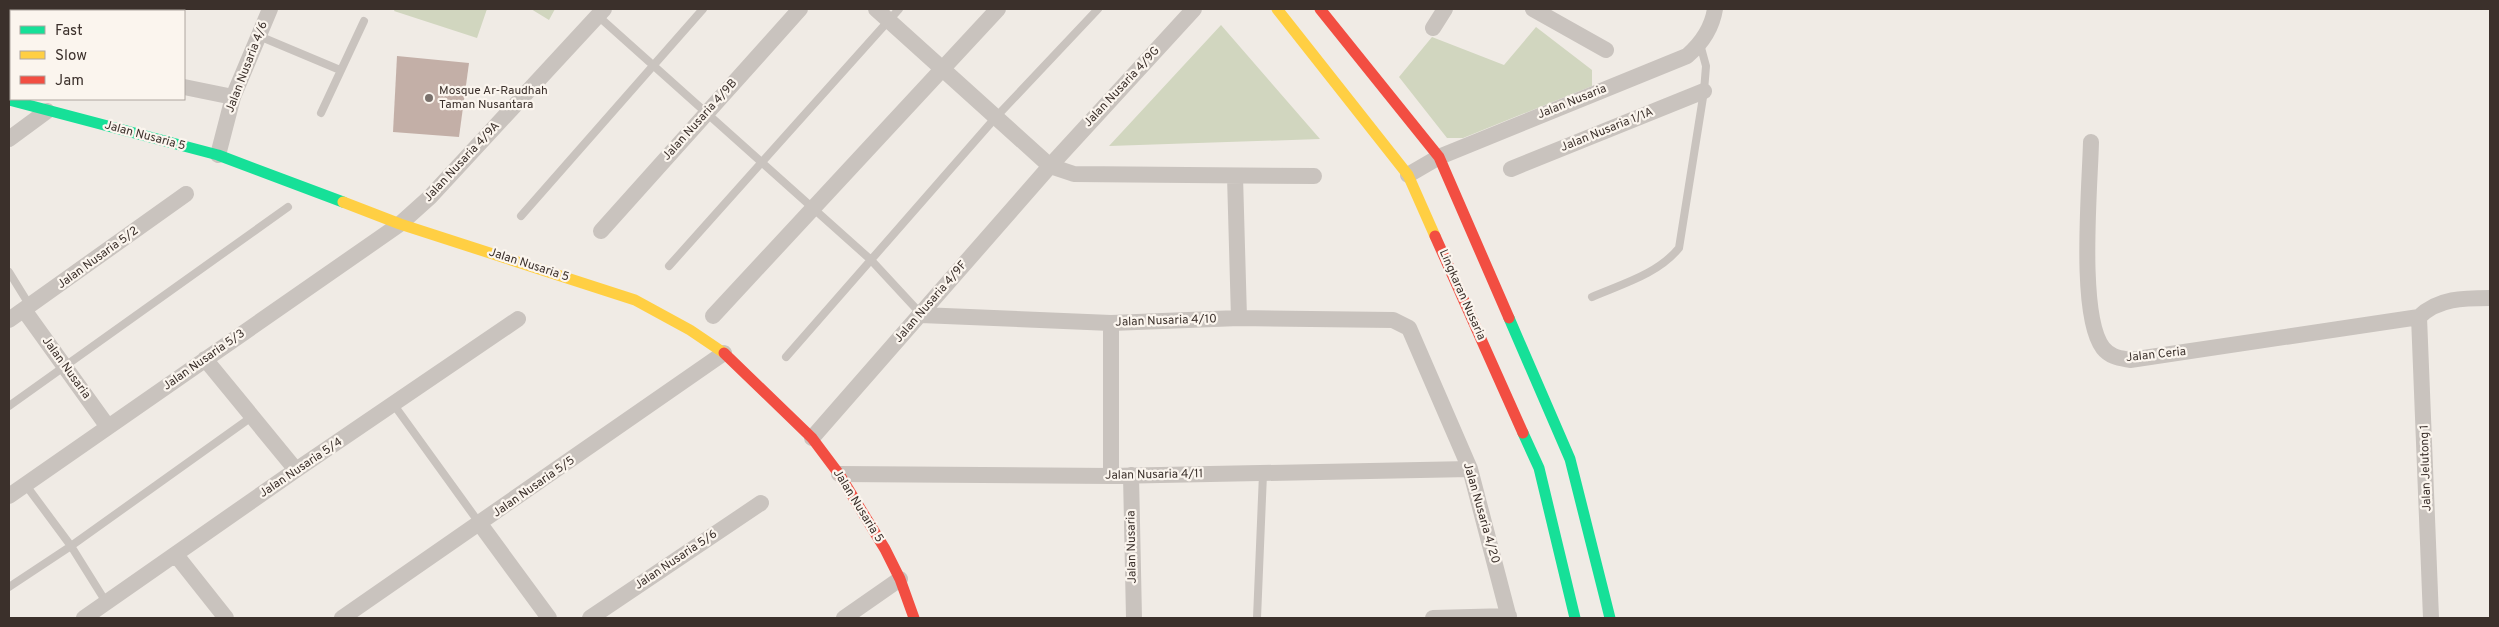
<svg xmlns="http://www.w3.org/2000/svg" width="2499" height="627" font-family="Overpass,sans-serif">
  <style>
    .green { fill: #d1d6bf }
    .building { fill: #c3afa7 }
    .lines { fill: none; stroke-linecap: round; stroke-linejoin: round }
    .lane { stroke: #c9c3be; stroke-width: 8 }
    .street { stroke: #c9c3be; stroke-width: 16 }
    .fast { stroke: #16e098; stroke-width: 11 }
    .slow { stroke: #ffcf43; stroke-width: 11 }
    .jam { stroke: #f24e42; stroke-width: 11 }
    .poi-dot { fill: #7a716c; stroke: #fbf5ee; stroke-width: 2 }
    .labels { text-anchor: middle; dominant-baseline: central; stroke-width: 4.5; stroke-linejoin: round; paint-order: stroke }
    .street-label { font-size: 12px; fill: #3b302b; stroke: #fbf5ee }
    .poi-label { font-size: 12px; fill: #3b302b; stroke: #fbf5ee; text-anchor: start }
  </style>
  <rect width="100%" height="100%" fill="#f0ebe5"/>
  <!-- green -->
  <path class="green" d="M395,9H487L477,38L394,11Z
    M531,9H555L549,20Z
    M1221,25L1320,139L1109,146Z
    M1536,27L1592,70V86L1463,138H1447L1399,77L1432,37L1504,65Z"/>
  <!-- building -->
  <path class="building" d="M397,56L469,63L459,137L393,132Z"/>
  <g class="lines">
    <!-- lane -->
    <path class="lane" d="M34,11L35,9
      M598,16L871,260L921,314
      M259,36L340,70
      M321,113L364,21
      M521,216L703,9
      M669,266L899,9
      M9,272L30,306
      M1592,297C1622,284 1658,274 1679,248L1704,91L1706,66L1700,44
      M786,357L996,117L1098,9
      M394,405L480,524
      M9,406L288,207
      M25,484L71,546L106,602
      M9,587L71,546L253,416
      M1257,618L1263,474"/>
    <!-- street -->
    <path class="street" d="M876,9L1050,166L1074,174L1314,176
      M1533,9L1606,50
      M1433,28L1445,9
      M9,48L11,49
      M184,87L233,97
      M9,139L47,111
      M2091,142C2090,186 2078,316 2103,348C2110,357 2120,358 2130,360L2419,317
      M218,155L233,97L270,9
      M1511,169L1704,91
      M1408,175L1439,157L1687,56C1702,43 1712,28 1715,9
      M1235,176L1239,318
      M601,231L800,9
      M24,310L108,427
      M921,315L1111,323L1239,318L1393,320L1409,328L1470,469L1509,618
      M713,316L998,9
      M2419,317L2431,618
      M2419,317C2438,298 2464,298 2490,298
      M9,320L186,194
      M1111,323V476
      M205,359L296,470
      M812,438L1050,166L1194,9
      M839,474L1111,476L1470,469
      M1131,475L1134,618
      M9,496L400,224L430,197L604,9
      M480,524L549,618
      M176,555L226,618
      M84,618L296,470L518,319
      M342,618L724,353
      M590,618L761,503
      M844,618L900,579
      M1433,618L1509,616"/>
    <!-- fast -->
    <path class="fast" d="M9,100L218,155L343,202
      M1509,318L1570,459L1610,618
      M1523,433L1539,468L1575,618"/>
    <!-- slow -->
    <path class="slow" d="M1277,9L1408,175L1435,236
      M343,202L400,224L635,300L690,330L724,353"/>
    <!-- jam -->
    <path class="jam" d="M1320,9L1439,157L1509,318
      M1435,236L1523,433
      M724,353L812,438L839,474L885,549L900,579L914,618"/>
  </g>
  <!-- markers -->
  <circle class="poi-dot" cx="429" cy="98" r="5"/>
  <g class="labels">
    <!-- street labels -->
    <g class="street-label">
      <text transform="translate(247 67) rotate(-69)">Jalan Nusaria 4/6</text>
      <text transform="translate(1122 87) rotate(-47)">Jalan Nusaria 4/9G</text>
      <text transform="translate(1572 102) rotate(-22)">Jalan Nusaria</text>
      <text transform="translate(700 120) rotate(-48)">Jalan Nusaria 4/9B</text>
      <text transform="translate(1607 130) rotate(-22)">Jalan Nusaria 1/1A</text>
      <text transform="translate(145 136) rotate(15)">Jalan Nusaria 5</text>
      <text transform="translate(462 162) rotate(-47)">Jalan Nusaria 4/9A</text>
      <text transform="translate(98 258) rotate(-36)">Jalan Nusaria 5/2</text>
      <text transform="translate(529 265) rotate(18)">Jalan Nusaria 5</text>
      <text transform="translate(1462 295) rotate(66)">Lingkaran Nusaria</text>
      <text transform="translate(931 302) rotate(-49)">Jalan Nusaria 4/9F</text>
      <text transform="translate(1166 321) rotate(-2)">Jalan Nusaria 4/10</text>
      <text transform="translate(2156 355) rotate(-6)">Jalan Ceria</text>
      <text transform="translate(204 360) rotate(-35)">Jalan Nusaria 5/3</text>
      <text transform="translate(66 368) rotate(54)">Jalan Nusaria</text>
      <text transform="translate(301 468) rotate(-34)">Jalan Nusaria 5/4</text>
      <text transform="translate(2426 468) rotate(-92)">Jalan Jelutong 1</text>
      <text transform="translate(1154 475) rotate(-1)">Jalan Nusaria 4/11</text>
      <text transform="translate(534 487) rotate(-35)">Jalan Nusaria 5/5</text>
      <text transform="translate(858 506) rotate(58)">Jalan Nusaria 5</text>
      <text transform="translate(1481 513) rotate(74)">Jalan Nusaria 4/20</text>
      <text transform="translate(1132 547) rotate(-91)">Jalan Nusaria</text>
      <text transform="translate(676 560) rotate(-34)">Jalan Nusaria 5/6</text>
    </g>
    <!-- poi labels -->
    <g class="poi-label">
      <text x="439" y="91">Mosque Ar-Raudhah<tspan x="439" dy="14">Taman Nusantara</tspan></text>
    </g>
  </g>
  <!-- border -->
  <rect width="2499" height="627" fill="none" stroke="#3b302b" stroke-width="20"/>
  <!-- legend -->
  <rect x="10" y="10" width="175" height="90" fill="#fbf5ee" stroke="#aea6a0"/>
  <rect x="20" y="26" width="25" height="8" fill="#16e098" stroke="#aea6a0"/>
  <text x="55" y="35" font-size="15" fill="#3b302b">Fast</text>
  <rect x="20" y="51" width="25" height="8" fill="#ffcf43" stroke="#aea6a0"/>
  <text x="55" y="60" font-size="15" fill="#3b302b">Slow</text>
  <rect x="20" y="76" width="25" height="8" fill="#f24e42" stroke="#aea6a0"/>
  <text x="55" y="85" font-size="15" fill="#3b302b">Jam</text>
</svg>
